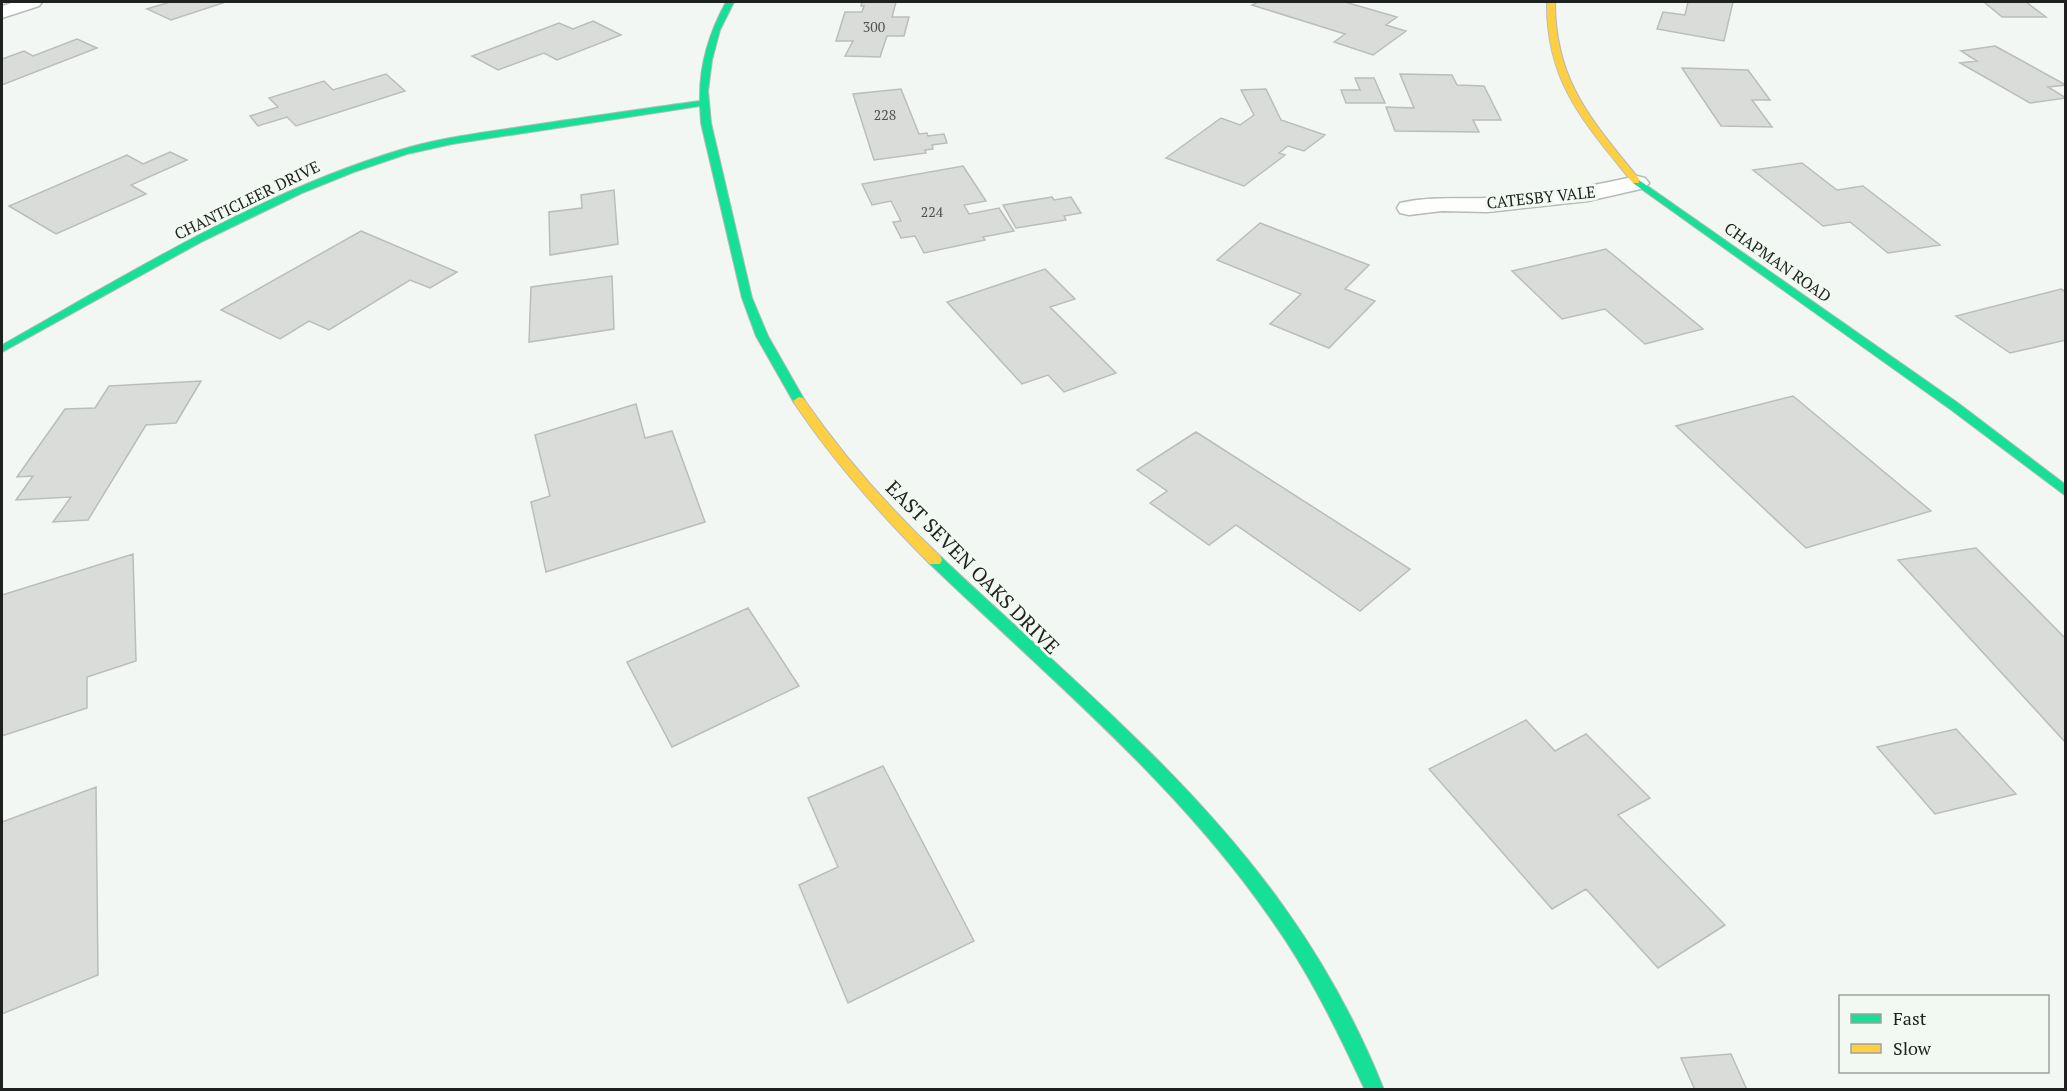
<svg xmlns="http://www.w3.org/2000/svg" width="2067" height="1091" font-family="'PT Serif',serif">
  <style>
    .building { fill: #dadcd9; stroke: #babdba; stroke-width: 1.5 }
    .lines { fill: none; stroke-linecap: round; stroke-linejoin: round }
    .street-casing { stroke: #b7bab7; stroke-width: 3 }
    .fast-casing { stroke: #b7bab7; stroke-width: 2 }
    .slow-casing { stroke: #b7bab7; stroke-width: 2 }
    .street { fill: #fdfefd; fill-rule: evenodd }
    .fast { fill: #16e098; fill-rule: evenodd }
    .slow { fill: #ffcf43; fill-rule: evenodd }
    .labels { text-anchor: middle; dominant-baseline: central; stroke-width: 6; stroke-linejoin: round; paint-order: stroke }
    .far-number-label { font-size: 14px; fill: #4f5250 }
    .far-street-label { font-size: 16px; fill: #1e211f; stroke: #f1f9f2 }
    .street-label { font-size: 20px; fill: #1e211f; stroke: #f1f9f2 }
  </style>
  <rect width="100%" height="100%" fill="#f3f7f3"/>
  <!-- building -->
  <path class="building" d="M170,2H222L223,3L171,20L147,9Z
    M862,2H896L892,17H909L904,36H887L880,57L845,56L853,41H836L845,12H862L864,6H861Z
    M1258,2H1345L1397,17L1386,25L1406,31L1373,55L1334,42L1345,34L1252,5Z
    M1688,2H1733L1724,41L1657,29L1663,12L1685,15Z
    M1984,2H2026L2046,17H2002Z
    M593,21L621,35L557,60L544,53L498,70L472,56L559,23L573,29Z
    M77,39L97,48L2,85V59L24,51L33,56Z
    M1995,46L2066,85L2048,87L2066,98L2030,103L1960,63L1977,61L1961,51Z
    M1682,68L1748,70L1770,100H1752L1772,127L1721,126Z
    M386,74L405,91L296,126L287,117L258,126L250,116L278,107L269,98L324,81L333,90Z
    M1400,74L1452,75L1457,85L1484,86L1501,120H1473L1479,132L1395,131L1386,107L1414,108Z
    M1355,78H1374L1385,103H1346L1341,90H1360Z
    M901,89L919,134L927,133L928,136L944,134L947,143L932,145L933,149L925,150L926,153L874,160L853,94Z
    M1266,89L1281,120L1325,135L1304,151L1288,146L1279,153L1285,155L1244,186L1166,158L1221,118L1240,125L1254,115L1241,90Z
    M170,152L187,160L131,185L146,194L56,234L9,206L127,155L143,164Z
    M1802,163L1837,190L1863,186L1940,245L1888,253L1850,222L1823,226L1753,170Z
    M963,166L986,201L964,205L969,214L999,208L1014,231L983,237L985,240L924,253L915,236L901,238L893,222L901,221L891,201L872,205L862,184Z
    M614,190L618,244L550,255L549,212L582,208L581,195Z
    M1052,197L1054,200L1071,197L1081,213L1064,216L1066,220L1016,228L1003,205Z
    M1260,223L1369,265L1345,289L1375,301L1329,348L1270,324L1301,294L1217,260Z
    M361,231L457,272L430,288L410,280L329,330L309,321L280,339L221,310Z
    M1606,249L1703,329L1645,344L1605,309L1562,319L1512,271Z
    M1045,269L1075,299L1050,307L1116,373L1064,392L1048,375L1022,384L947,302Z
    M612,276L614,329L529,342L531,287Z
    M2061,289L2066,292V340L2010,353L1956,316Z
    M201,381L176,423L146,425L88,520L53,522L71,497L16,500L33,476L17,477L65,409L95,408L109,386Z
    M1793,396L1931,511L1806,548L1676,426Z
    M636,404L645,438L672,431L705,522L546,572L531,502L550,496L535,435Z
    M1196,432L1410,569L1360,611L1236,525L1209,545L1150,503L1167,491L1137,470Z
    M1976,548L2066,639V743L1898,560Z
    M133,554L136,661L87,677V708L2,736V595Z
    M748,608L799,686L672,747L627,662Z
    M1526,720L1555,751L1586,734L1650,798L1618,815L1725,925L1658,968L1586,889L1552,909L1429,769Z
    M1956,729L2016,794L1935,814L1877,747Z
    M883,766L974,941L848,1003L799,885L838,867L808,798Z
    M96,787L98,975L2,1014V822Z
    M1731,1054L1747,1090H1695L1681,1058Z"/>
  <g class="lines">
    <!-- street casing -->
    <g class="street-casing">
      <path id="street" d="M14,2H42L39,6L2,18V6Z
        M1637,176L1645,178L1649,183L1645,188L1588,201L1488,212L1442,211L1409,215L1400,213L1397,208L1400,203C1429,196 1458,199 1487,198C1537,196 1588,187 1637,176Z"/>
    </g>
    <!-- fast casing -->
    <g class="fast-casing">
      <path id="fast" d="M726,2H734L720,30L712,60L708,91L711,123L752,298L768,336L805,401L803,404H795L793,401L756,336L742,298L701,123L700,106L452,144L407,154L354,172L302,193L201,242L2,352V345C130,273 258,193 400,150C439,138 480,133 520,127C580,118 640,109 700,101C699,65 709,33 726,2Z
        M1636,178L1958,403L2066,485V496L1950,409L1633,183V179Z
        M935,555L940,556C1059,669 1191,775 1286,910C1325,965 1359,1027 1384,1090H1365C1338,1032 1310,974 1273,922C1179,785 1049,678 930,564L928,560Z"/>
    </g>
    <!-- slow casing -->
    <g class="slow-casing">
      <path id="slow" d="M1547,2H1555C1555,82 1592,120 1639,179V183H1633C1585,123 1546,83 1547,2Z
        M799,397L803,398C843,456 889,508 940,556L942,560L940,564H930C880,514 834,462 795,404L793,401Z"/>
    </g>
    <!-- street -->
    <use href="#street" class="street"/>
    <!-- fast -->
    <use href="#fast" class="fast"/>
    <!-- slow -->
    <use href="#slow" class="slow"/>
  </g>
  <g class="labels">
    <!-- far-number labels -->
    <g class="far-number-label">
      <text x="874" y="26">300</text>
      <text x="885" y="114">228</text>
      <text x="932" y="211">224</text>
    </g>
    <!-- far-street labels -->
    <g class="far-street-label">
      <text transform="translate(1541 197) rotate(-6)">CATESBY VALE</text>
      <text transform="translate(247 200) rotate(-26)">CHANTICLEER DRIVE</text>
      <text transform="translate(1778 262) rotate(35)">CHAPMAN ROAD</text>
    </g>
    <!-- street labels -->
    <g class="street-label">
      <text transform="translate(973 567) rotate(45)">EAST SEVEN OAKS DRIVE</text>
    </g>
  </g>
  <!-- border -->
  <rect width="2067" height="1091" fill="none" stroke="#1e211f" stroke-width="6"/>
  <!-- legend -->
  <rect x="1839" y="995" width="210" height="78" fill="#f1f9f2" stroke="#9da39e" stroke-width="1.5"/>
  <rect x="1851" y="1014" width="30" height="9" fill="#16e098" stroke="#9da39e" stroke-width="1.5"/>
  <text x="1893" y="1025" font-size="18" fill="#1e211f">Fast</text>
  <rect x="1851" y="1044" width="30" height="9" fill="#ffcf43" stroke="#9da39e" stroke-width="1.5"/>
  <text x="1893" y="1055" font-size="18" fill="#1e211f">Slow</text>
</svg>
